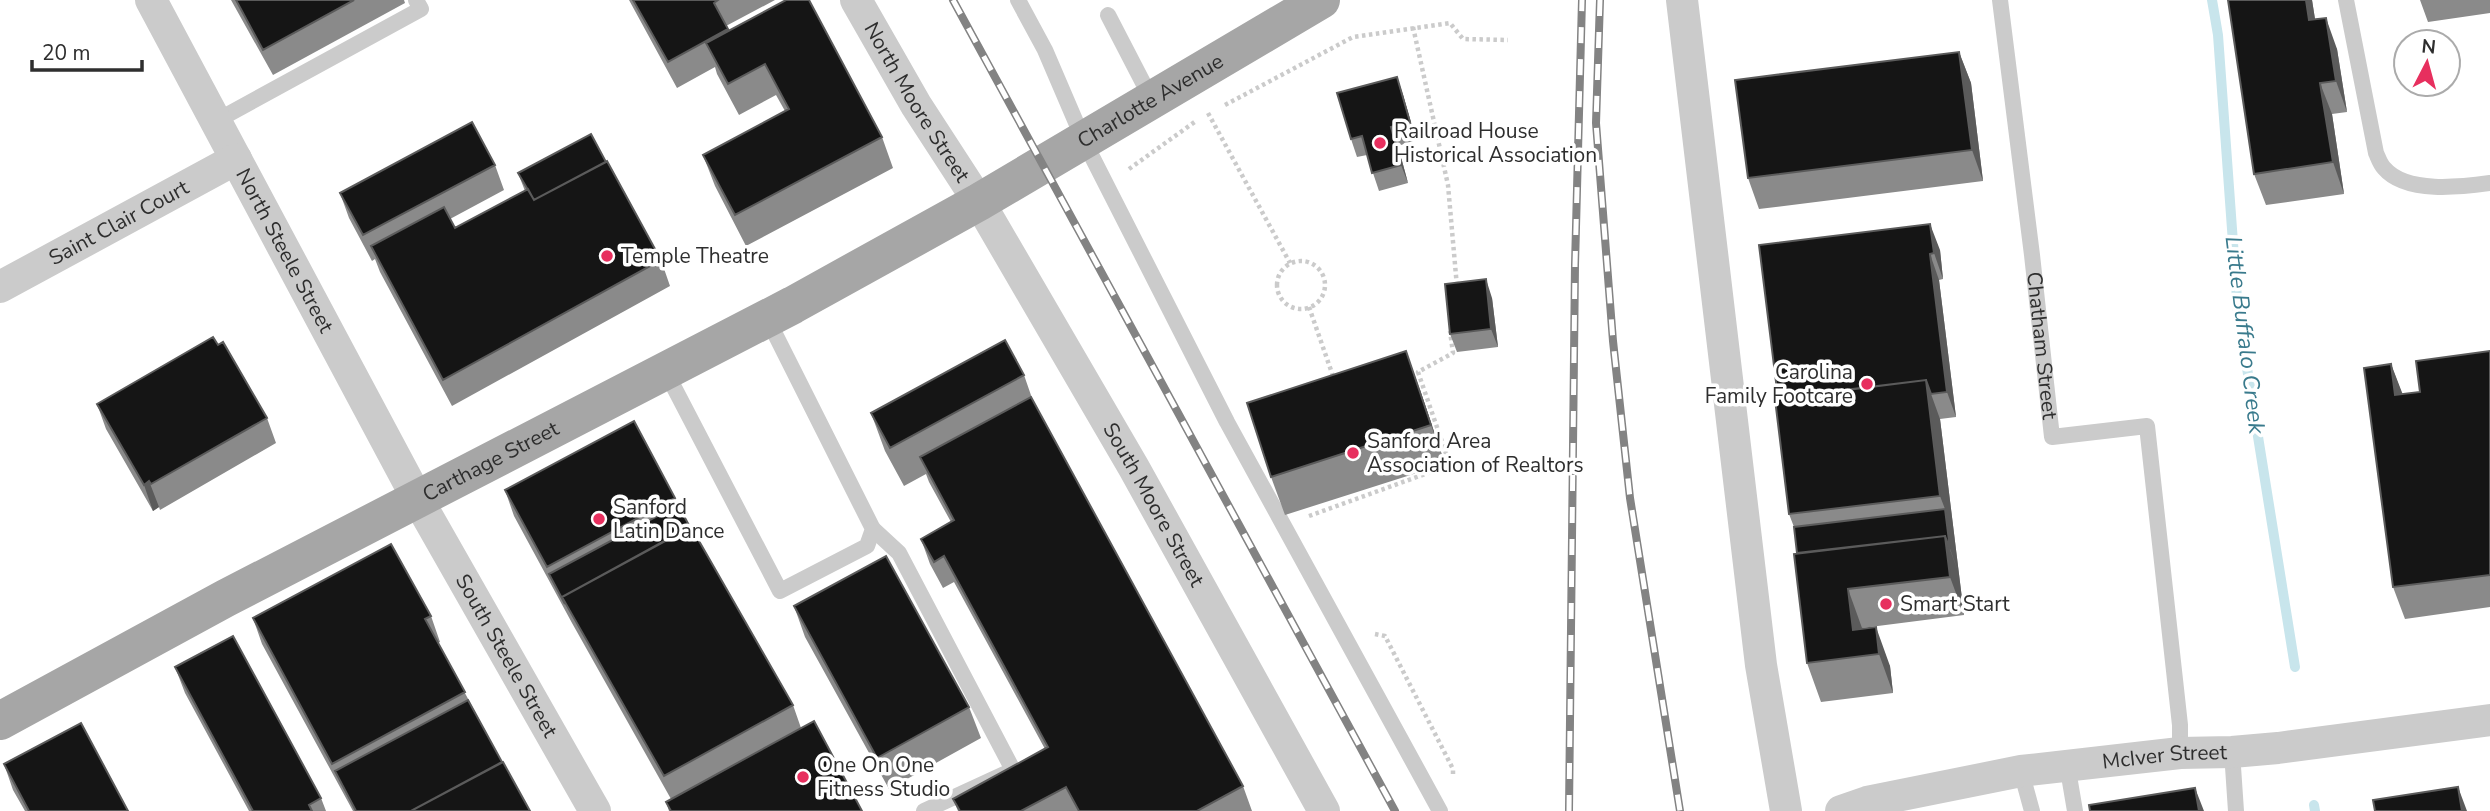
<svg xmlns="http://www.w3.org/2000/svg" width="2490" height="811" font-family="'Nunito Sans',sans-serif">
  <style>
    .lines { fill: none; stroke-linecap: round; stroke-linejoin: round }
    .stream { stroke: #c8e5ec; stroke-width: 10 }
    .path { stroke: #cbcbcb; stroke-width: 4.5; stroke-dasharray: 3.5 3.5; stroke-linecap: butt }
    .service { stroke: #cbcbcb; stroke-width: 16 }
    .minor { stroke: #cbcbcb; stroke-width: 32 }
    .primary { stroke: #a6a6a6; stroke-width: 38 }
    .rail-casing { stroke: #838383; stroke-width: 8 }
    .rail { stroke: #fff; stroke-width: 5; stroke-dasharray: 16; stroke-linecap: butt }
    .wall { fill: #8a8a8a }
    .shaded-wall { fill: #5b5b5b }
    .building { fill: #151515; stroke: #5b5b5b; stroke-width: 2 }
    .poi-dot { fill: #e72f5e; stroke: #fff; stroke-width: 2.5 }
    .labels { text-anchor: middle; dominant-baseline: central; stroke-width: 7; stroke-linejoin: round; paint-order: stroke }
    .street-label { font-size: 21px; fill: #2e2e2e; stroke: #fff }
    .poi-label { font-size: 21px; fill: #2e2e2e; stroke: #fff; text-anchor: start }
    .water-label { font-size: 23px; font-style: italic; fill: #397a8c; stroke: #fff }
  </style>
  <rect width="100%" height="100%" fill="#fff"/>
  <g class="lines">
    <!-- stream -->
    <path class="stream" d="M2212,0L2218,35L2238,312L2295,667
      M2314,805L2315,811"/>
    <!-- path -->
    <path class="path" d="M1413,27L1448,185L1457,287
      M1225,105L1353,37L1450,23L1463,39L1508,40
      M1208,113L1290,263
      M1129,169L1196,121
      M1277 285a24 24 0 1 1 48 0a24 24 0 1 1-48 0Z
      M1309,307L1334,379
      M1309,516L1450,465L1418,372L1453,353L1450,331
      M1375,634L1385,636L1453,769V776"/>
    <!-- service -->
    <g class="service">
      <path d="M1018,0L1045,50L1084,141L1227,422L1440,811"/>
      <path id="s1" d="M2000,0L2032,255L2052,437L2147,426L2180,725V753"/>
      <path d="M2346,0L2376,153C2378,157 2380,164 2384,168C2406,194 2461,187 2490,183"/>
      <path d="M1108,15L1152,100"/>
      <path d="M216,121L421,9L416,0"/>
      <path d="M666,372L780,591L867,546L873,529L767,318"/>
      <path d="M873,529L899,553L1013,770L924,811"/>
      <path d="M2232,752L2236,811"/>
      <path d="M2067,764L2075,811"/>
      <path d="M2021,771L2032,811"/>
    </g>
    <!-- minor -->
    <g class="minor">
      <path id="s2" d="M151,0L418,500L595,811"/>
      <path id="s3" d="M856,0L916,105L979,202L1134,468L1324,811"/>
      <path d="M1682,0L1761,665L1786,811"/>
      <path id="s4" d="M0,287L236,159"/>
      <path id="s5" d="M1841,811L1867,802L2021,771L2180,753L2232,752L2278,748L2490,720"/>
    </g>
    <!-- primary -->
    <path class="primary" id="s6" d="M0,721L226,598L793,305L979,202L1321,0"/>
    <!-- rail casing -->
    <g class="rail-casing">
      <path id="rail" d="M953,0L1395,811
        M1600,0L1596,123L1613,341L1630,498L1680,811
        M1569,811L1575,265L1582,0"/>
    </g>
    <!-- rail -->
    <use href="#rail" class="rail"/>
  </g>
  <!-- wall -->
  <path class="wall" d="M231,0H404L405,3L273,75Z
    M629,0H775L726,26L729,31L882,137L893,168L746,246L715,186L703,155L785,111L776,95L739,115L717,74L715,67L677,88Z
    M2228,0H2312L2315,19L2337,49L2347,112L2332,114L2344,194L2266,205L2254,174Z
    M2420,0H2490V13L2428,22Z
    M1959,52L1971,83L1983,181L1759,209L1748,178Z
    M1397,77L1403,95L1416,140L1398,146L1408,183L1379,191L1367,155L1357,157L1351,139Z
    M495,165L504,190L450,219L455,228L525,191L518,173L661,260L670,286L452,406L380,272L375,259L372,261L349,218L340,193Z
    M1759,245L1940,250L1943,279L1939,280L1956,417L1940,419L1964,615L1862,628L1890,666L1893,693L1821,702L1807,663L1797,553L1794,527L1789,514L1778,398Z
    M1492,298L1498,347L1457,352L1450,334Z
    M2490,351V607L2405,619L2393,587L2391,364L2402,394L2420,392Z
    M1024,375L1033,401L1243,786L1252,811H958L953,799L1045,749L954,582L943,588L930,564L921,539L951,522L929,482L926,474L904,486L885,451L871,413Z
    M1420,390L1445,464L1285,515L1271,477Z
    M97,404L267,418L276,443L160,510L159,507L153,511L106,429Z
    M505,490L675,498L678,505L793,705L801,728L862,811H669L666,802L671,799L572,623L514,516Z
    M794,606L969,707L981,738L889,789L805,637Z
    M431,616L440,642L438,643L502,762L530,811H353L262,644L253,618Z
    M175,667L321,798L326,811H249L185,693Z
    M4,764L128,811H25L13,790Z"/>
  <!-- shaded-wall -->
  <path class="shaded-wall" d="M2306,0H2312L2320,51L2309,20Z
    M2326,18L2337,49L2347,112L2336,81Z
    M1959,52L1971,83L1983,181L1972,150Z
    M1397,77L1403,95L1416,140L1410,122Z
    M2320,83L2332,114L2344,194L2333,162Z
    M1391,127L1398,146L1408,183L1401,165Z
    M1930,224L1940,250L1943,279L1934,253Z
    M1930,254L1939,280L1956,417L1947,392Z
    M1486,279L1492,298L1498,347L1491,329Z
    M1406,351L1420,390L1445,464L1431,425Z
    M2391,364L2403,395H2395Z
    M1926,380L1940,419L1959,574L1950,549L1945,509L1940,496Z
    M149,481L159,507L153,511L144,485Z
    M1945,536L1959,574L1964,615L1950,577Z
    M1848,589L1862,628L1866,656L1853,630Z
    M1876,627L1890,666L1893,693L1879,654Z
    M2458,787L2467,811H2462Z
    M2195,788L2204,811H2199Z"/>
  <!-- building -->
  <path class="building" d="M236,0H354L263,50Z
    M633,0H718L714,3L728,29L668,62Z
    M786,0H809L882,137L735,215L703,155L789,109L765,64L728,84L706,43Z
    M2228,0H2306L2309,20L2326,18L2336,81L2320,83L2333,162L2254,174Z
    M1959,52L1972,150L1748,178L1735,80Z
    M1397,77L1410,122L1391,127L1401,165L1372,173L1362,136L1351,139L1337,93Z
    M472,122L495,165L363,235L340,193Z
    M591,134L606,162L534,200L518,173Z
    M607,161L661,260L443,380L371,246L444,207L455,228L528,189L534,200Z
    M1930,224L1934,253L1930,254L1947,392L1931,394L1926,380L1778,398L1759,245Z
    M1486,279L1491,329L1450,334L1445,284Z
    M213,337L218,345L223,342L267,418L151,484L149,481L144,485L97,404Z
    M1005,340L1024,375L890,448L871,413Z
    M1406,351L1431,425L1271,477L1247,403Z
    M2490,351V575L2393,587L2364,368L2391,364L2395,395L2420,392L2416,361Z
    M1926,380L1940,496L1789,514L1775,399Z
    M1031,397L1243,786L1197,811H1079L1066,787L1021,811H960L953,799L1048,747L944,556L934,562L921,539L954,520L920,457Z
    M634,421L675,498L547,567L505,490Z
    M678,505L690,527L562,597L565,604L549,574Z
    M1945,509L1950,549L1945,536L1797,553L1794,527Z
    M691,527L793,705L664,776L562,597Z
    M1945,536L1950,577L1848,589L1853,630L1876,627L1879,654L1807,663L1794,554Z
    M391,544L431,616L425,619L465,692L332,764L253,618Z
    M886,556L969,707L877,758L794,606Z
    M233,636L321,798L309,805L312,811H253L175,667Z
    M468,700L502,762L411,811H356L335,771Z
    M814,721L862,811H671L666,802Z
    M81,723L128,811H29L4,764Z
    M503,762L530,811H411Z
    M2458,787L2462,811H2375L2373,800Z
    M2195,788L2199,811H2090L2089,805Z"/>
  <!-- markers -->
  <g class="poi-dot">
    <circle cx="1380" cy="143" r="7"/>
    <circle cx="607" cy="256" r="7"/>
    <circle cx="1867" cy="384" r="7"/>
    <circle cx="1353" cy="453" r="7"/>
    <circle cx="599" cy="519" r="7"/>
    <circle cx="1886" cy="604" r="7"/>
    <circle cx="803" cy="777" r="7"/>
  </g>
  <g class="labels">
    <!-- street labels -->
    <g class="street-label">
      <text stroke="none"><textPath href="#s3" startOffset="119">North Moore Street</textPath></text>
      <text stroke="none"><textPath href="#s6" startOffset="1307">Charlotte Avenue</textPath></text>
      <text stroke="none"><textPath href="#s4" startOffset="135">Saint Clair Court</textPath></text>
      <text stroke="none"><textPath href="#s2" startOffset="284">North Steele Street</textPath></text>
      <text stroke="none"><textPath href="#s1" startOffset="348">Chatham Street</textPath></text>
      <text stroke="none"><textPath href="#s6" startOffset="555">Carthage Street</textPath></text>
      <text stroke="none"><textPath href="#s3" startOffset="586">South Moore Street</textPath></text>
      <text stroke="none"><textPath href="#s2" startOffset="746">South Steele Street</textPath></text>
      <text stroke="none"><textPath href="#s5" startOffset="329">McIver Street</textPath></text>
    </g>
    <!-- poi labels -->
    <g class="poi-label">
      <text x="1394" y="131">Railroad House<tspan x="1394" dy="24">Historical Association</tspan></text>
      <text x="621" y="256">Temple Theatre</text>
      <text x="1853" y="372" text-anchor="end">Carolina<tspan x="1853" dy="24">Family Footcare</tspan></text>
      <text x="1367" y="441">Sanford Area<tspan x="1367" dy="24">Association of Realtors</tspan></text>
      <text x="613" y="507">Sanford<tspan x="613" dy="24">Latin Dance</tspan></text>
      <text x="1900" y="604">Smart Start</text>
      <text x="817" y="765">One On One<tspan x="817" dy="24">Fitness Studio</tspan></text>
    </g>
    <!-- water labels -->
    <g class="water-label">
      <text transform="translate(2245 335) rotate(83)">Little Buffalo Creek</text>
    </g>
  </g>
  <!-- north arrow -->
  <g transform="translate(2427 63) rotate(6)"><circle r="33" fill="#ffffff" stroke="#ababab" stroke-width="2"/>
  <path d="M0-5L12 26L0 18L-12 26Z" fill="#e72f5e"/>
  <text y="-10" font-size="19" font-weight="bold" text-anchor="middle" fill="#2e2e2e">N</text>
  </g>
  <!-- scale -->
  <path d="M32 60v10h110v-10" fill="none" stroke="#2e2e2e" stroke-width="3.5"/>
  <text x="42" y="60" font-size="21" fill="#2e2e2e" stroke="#ffffff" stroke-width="5" paint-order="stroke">20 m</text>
</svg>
